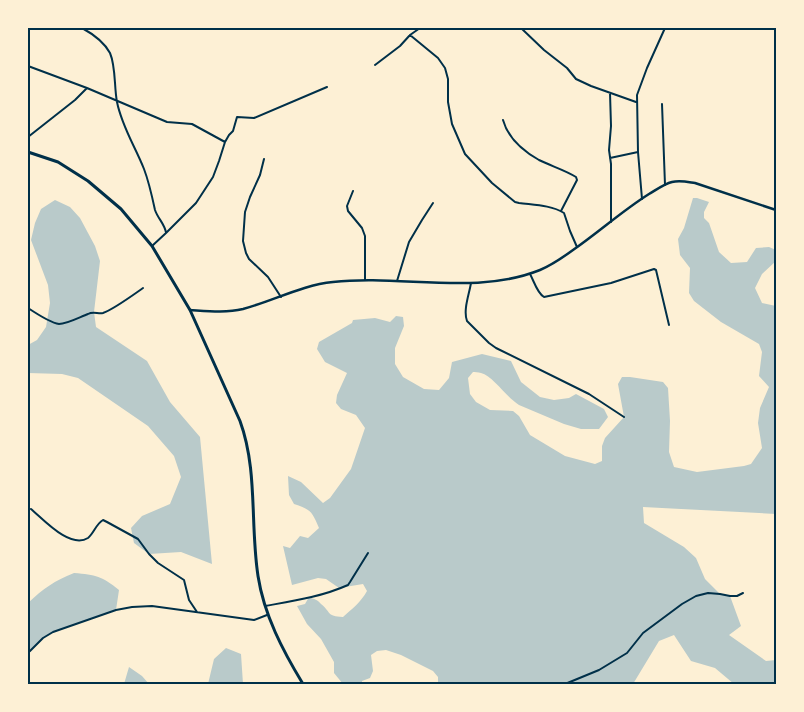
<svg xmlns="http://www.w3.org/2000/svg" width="804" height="712" font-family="Rubik,sans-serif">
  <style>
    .green { fill: #b9caca }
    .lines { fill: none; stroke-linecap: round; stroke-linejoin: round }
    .minor { stroke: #003049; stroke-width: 2 }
    .tertiary { stroke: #003049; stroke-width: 2.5 }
    .primary { stroke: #003049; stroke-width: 3 }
    .neatline { fill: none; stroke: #003049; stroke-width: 2 }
  </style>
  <rect width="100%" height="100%" fill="#fdf0d5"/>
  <!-- green -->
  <path class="green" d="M693,198H697L709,202L704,212V218L709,223L719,252L731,263L747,262L756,248L769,247L776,250V261L762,274L755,288L762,303L776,306V514L643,507L644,523L684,547L696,558L705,579L720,594L730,596L741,626L729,635L766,661L776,660V684H734L715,668L691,661L674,635L659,641L633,684H438V677L433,671L401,655L386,650L377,651L371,655L373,671L370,678L362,681V684H343L334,673V662L321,639L307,624L297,606L305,604L309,597C314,599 318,600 321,604C332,613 326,616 343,617C352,609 361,602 367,591L363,584L339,588L326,579L318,578L292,585L283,546L290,548L300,536L308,538L319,528C312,512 312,510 294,504L289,495L288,476L301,482L323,503L330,498L351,469L365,428L356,415L341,409L336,403L337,395L347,373L325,362L317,349L319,342L352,323L353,320L375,318L390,322L396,316L403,317L404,326L395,348V364L403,377L424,389L439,390L449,378L452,362L482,354L511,361L521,382L540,397L554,400L569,398L576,394L604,409L608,417L599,429H581L564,424L519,405C506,397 493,376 481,373C478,372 475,372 473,372L468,378L470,394L476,402L490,410L513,411L519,416L530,435L565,456L595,464L602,461V446L605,438L624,417L618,384L622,377H630L663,382L668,388L670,421L669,452L674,467L697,472L744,466L751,464L762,448L758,423L760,408L769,387L759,376L762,352L759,344L721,322L694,301L689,293L690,268L680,255L678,239L684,228Z
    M55,200L70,207L80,218L95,246L100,261L94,312L96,327L147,361L170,402L200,437L212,564L181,552L149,554L134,543L131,528L142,516L170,504L181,477L174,456L148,426L78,378L62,374L28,373V345L37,340L46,327L50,303L48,285L31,240L35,223L41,209Z
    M74,573C96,575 102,576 119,590L116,610L53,632L43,638L30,651L28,652V603C44,588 54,581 74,573Z
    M226,648L241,654L243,684H208L214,659Z
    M129,667L142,676L149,684H124Z"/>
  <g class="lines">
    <!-- minor -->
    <path class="minor" d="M82,28C93,34 104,42 110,53C116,67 114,87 117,102C122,127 135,146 144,169C149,182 152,196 155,210C158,219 165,224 166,233L152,246
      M521,28L544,50L567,68L576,79L591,86L636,102
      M410,35L438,58L445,68L448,79V102L452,124L465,154L492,183L515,202L519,203C534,205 551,205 564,213L570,231L577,247
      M375,65L400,46L410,35L420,28
      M28,66L87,88L167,122L192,124L225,142
      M610,93L611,126L609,150L611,164V222
      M662,104L665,185
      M503,120C508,138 523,151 539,160C551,166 565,170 576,177L577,180L561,211
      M28,137L75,100L87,88
      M610,158L638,152
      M264,159L260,175L250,197L245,212L243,241L246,253L249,259L268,277L281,297
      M353,191L347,206L348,211L362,228L365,236V280
      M642,199L638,152L637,95L647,68L665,28
      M166,233L196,203L213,177L219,161L225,142L229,135L233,131L237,117L254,118L327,87
      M530,274C534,281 537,293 544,297L611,283L654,269L656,270L669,325
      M397,281L409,242L422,220L433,203
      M471,283C469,295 463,310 467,321L489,343L496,348L589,394L624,417
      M28,308C34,312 51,323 59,324C67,324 80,317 88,314C93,311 98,314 103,313C114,309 133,295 143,288
      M31,509C44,520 70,549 88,538C94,533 96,524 103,520L107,522L138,539L149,554L158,563L184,580L189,600L197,612
      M265,606C293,601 321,597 348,585L350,582L368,553
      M28,652L30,651L43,638L53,632L116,610L132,607L152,606L254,620L267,615
      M565,684L599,670L627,653L643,633L682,604L696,596L708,593L720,594L730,596H737L743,593"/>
    <!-- tertiary -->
    <path class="tertiary" d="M190,310C207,311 226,313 243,309C273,301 302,285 333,282C401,274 475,296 540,270C552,265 562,258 573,250C599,232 622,211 649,194C656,190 664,184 672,182C680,180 688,182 695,183L776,210"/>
    <!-- primary -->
    <path class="primary" d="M28,152L58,162L88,181L121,209L152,246L190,310L240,421C258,470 250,524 258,576C264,615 283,651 303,684"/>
  </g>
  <!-- border -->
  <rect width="804" height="712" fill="none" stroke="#fdf0d5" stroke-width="58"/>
  <rect x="29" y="29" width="746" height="654" class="neatline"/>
</svg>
